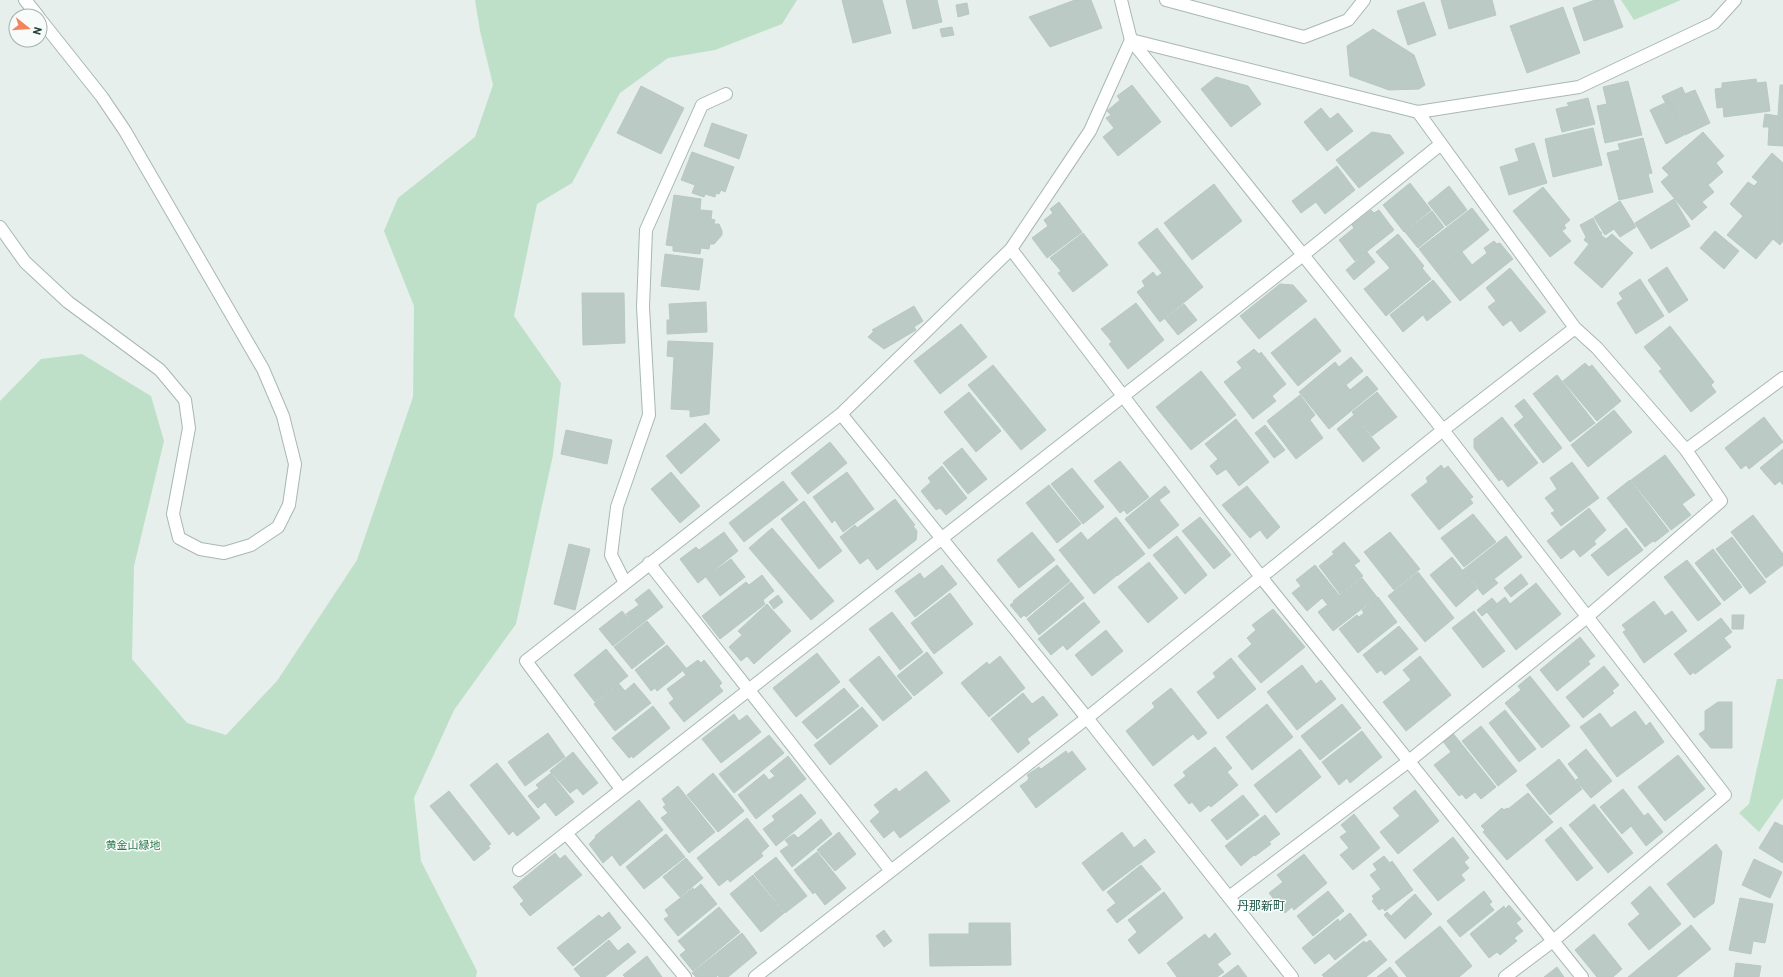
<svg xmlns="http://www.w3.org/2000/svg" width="1783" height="977" font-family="Barlow,'Noto Sans JP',sans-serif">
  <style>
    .green { fill: #bfe0c8 }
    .building { fill: #bbcac4; stroke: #b8c9c2 }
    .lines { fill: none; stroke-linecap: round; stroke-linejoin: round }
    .minor-casing { stroke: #a8b8b2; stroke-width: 14 }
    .tertiary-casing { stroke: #a8b8b2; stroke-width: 14 }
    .minor { stroke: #fff; stroke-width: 12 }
    .tertiary { stroke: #fff; stroke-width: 12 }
    .labels { text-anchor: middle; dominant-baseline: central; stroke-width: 3; stroke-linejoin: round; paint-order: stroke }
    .park-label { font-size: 11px; fill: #2d7a4b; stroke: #f7fbf9 }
    .neighbourhood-label { font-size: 12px; fill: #1f5548; stroke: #f7fbf9 }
  </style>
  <rect width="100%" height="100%" fill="#e6efeb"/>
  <!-- green -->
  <path class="green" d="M475,0H797L782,24L715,50L668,58L620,93L572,183L537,204L514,316L561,383L553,455L516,624L454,710L414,798L421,861L477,971L476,977H0V401L41,359L82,354L151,396L164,441L134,566L132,659L187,723L226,735L277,681L357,560L413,397L414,306L384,231L398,198L475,137L493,85L480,31Z
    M1621,0H1681L1634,20Z
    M1777,679H1783V798L1759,832L1739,813L1749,804Z"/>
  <!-- building -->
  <path class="building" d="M842,0H882L891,33L853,43Z
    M906,0H937L942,22L913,29Z
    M1075,0H1091L1102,28L1050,47L1029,17Z
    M1441,0H1492L1496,15L1449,29Z
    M1595,0H1613L1623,27L1584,41L1573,8Z
    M1424,2L1436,35L1408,45L1397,11Z
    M967,3L969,14L958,17L956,5Z
    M1563,7L1580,53L1527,73L1510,26Z
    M952,27L954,35L942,37L940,29Z
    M1373,29L1414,55L1425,85L1419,89L1389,90L1350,76L1347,46Z
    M1216,77L1248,86L1261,104L1231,127L1201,89Z
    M1756,79L1757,83L1766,82L1770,111L1724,117L1723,107L1717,108L1715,89L1722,88V83Z
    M1628,81L1642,135L1605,143L1597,106L1607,104L1603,87Z
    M1132,85L1161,122L1118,156L1103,137L1114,128L1106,118L1111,115L1107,111L1120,100L1117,96Z
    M1780,85H1783V146L1768,145L1769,127H1763L1765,114L1778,116Z
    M641,86L684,108L661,154L617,133Z
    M1682,87L1685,94L1695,90L1710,123L1685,135L1669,101L1665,102L1662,96Z
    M1588,98L1595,124L1562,132L1556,109L1569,106L1567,103Z
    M1669,101L1684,135L1666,144L1650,110Z
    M1321,108L1330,119L1338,113L1353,131L1327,151L1304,122Z
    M712,123L747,135L739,159L704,146Z
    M1593,128L1602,165L1553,177L1545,139Z
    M1372,132L1390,135L1404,153L1359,188L1336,160Z
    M1703,132L1724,156L1716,163L1723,172L1708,185L1714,192L1702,202L1707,207L1692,220L1661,182L1669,175L1662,168Z
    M1643,138L1652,173L1648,174L1653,192L1619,200L1607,153L1620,150L1618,144Z
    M1534,143L1547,183L1509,195L1500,167L1519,161L1515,149Z
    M692,152L734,167L725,192L721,190L719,194L716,193L715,197L705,194L704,197L692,193L695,185L681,180Z
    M1772,153L1783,163V241L1780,245L1773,239L1756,259L1727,235L1743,216L1730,204L1748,182L1754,186L1758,182L1752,177Z
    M1337,166L1355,190L1325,214L1316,202L1301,213L1292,201Z
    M1410,183L1431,210L1404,232L1383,205Z
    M1214,184L1242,221L1192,260L1164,223Z
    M1449,186L1467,210L1446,226L1428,203Z
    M1543,187L1570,220L1564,225L1566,228L1562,231L1571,241L1550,257L1513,211Z
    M674,195L701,199L700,210L712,211L711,219L715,220L714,224H719L722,231V235L714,244H710L709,249L701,248L700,254L673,251V246L666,245Z
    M1674,199L1690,226L1651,249L1635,223Z
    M1620,201L1636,227L1620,237L1614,229L1605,235L1594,217Z
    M1059,202L1082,232L1047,258L1032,238L1048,226L1044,220L1053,213L1050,209Z
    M1472,208L1489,230L1437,272L1419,249Z
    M1371,210L1374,213L1379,210L1394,230L1355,261L1339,240L1354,228L1352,225Z
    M1432,211L1444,227L1418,248L1405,232Z
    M1593,218L1599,230L1602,233L1601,235L1606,239L1612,234L1633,253L1602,288L1574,263L1589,244L1584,240L1586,237L1580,225Z
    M1157,228L1203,287L1160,322L1137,292L1145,286L1142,281L1153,272L1157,277L1162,273L1138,243Z
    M1715,231L1739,251L1724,269L1700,248Z
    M1083,233L1108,265L1073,292L1058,273L1061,271L1050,258Z
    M1398,234L1424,266L1422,268L1431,279L1386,316L1364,289L1390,268L1376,252Z
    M1494,241L1497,244L1500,243L1513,259L1460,301L1437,272L1462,252L1472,265L1487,253L1484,248Z
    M1367,252L1375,262L1354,280L1346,270Z
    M665,254L703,259L699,290L661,286Z
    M1667,267L1688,300L1669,313L1648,280Z
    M1510,268L1546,312L1520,332L1511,320L1503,326L1488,307L1496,301L1486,288Z
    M1640,279L1664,316L1636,334L1617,303L1623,299L1619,293Z
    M1433,280L1451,302L1427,321L1423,315L1403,332L1390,315Z
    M1280,284L1293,285L1307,301L1259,339L1240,316Z
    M582,293H624L625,343L583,345Z
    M706,302L707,332L667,334V320H670L669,304Z
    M1136,303L1164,340L1128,369L1109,344L1112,342L1101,329Z
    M1184,304L1197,320L1178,335L1165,319Z
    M914,306L923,321L914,327L916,330L884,349L868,337L874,331L872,330Z
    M1315,318L1341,351L1298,386L1271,353Z
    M961,324L987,357L940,394L914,361Z
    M1670,326L1714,382L1711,385L1716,392L1691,412L1659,371L1662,369L1644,347Z
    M668,341L713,343L709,414L690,417V410L671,409L674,357L667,356Z
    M1254,349L1259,354L1261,352L1286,384L1272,396L1276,401L1253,419L1224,382L1242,368L1237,362Z
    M1351,357L1363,371L1346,385L1350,390L1367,376L1378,389L1329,429L1299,392L1335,362L1339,367Z
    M1585,363L1589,367L1592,365L1621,401L1597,421L1563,381Z
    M993,365L1046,430L1021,450L968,385Z
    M1201,371L1236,415L1191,450L1156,407Z
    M1557,375L1595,423L1570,442L1533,394Z
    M969,392L1001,431L976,452L944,412Z
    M1377,392L1397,417L1372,436L1352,412Z
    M1300,395L1315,415L1310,420L1323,438L1296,459L1267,421Z
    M1524,399L1562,448L1543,463L1514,425L1524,417L1515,406Z
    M1614,410L1632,432L1588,467L1571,445Z
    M1354,415L1380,448L1363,462L1337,429Z
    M1502,417L1538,463L1508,487L1502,479L1499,481L1474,448V439Z
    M1764,417L1783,442L1749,469L1746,465L1741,469L1725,448Z
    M1236,419L1269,462L1239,486L1226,469L1217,475L1210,466L1218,459L1205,444Z
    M705,423L720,440L681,474L666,456Z
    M1265,425L1285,450L1274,458L1255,433Z
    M566,430L612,440L607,464L561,454Z
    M830,442L847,463L808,494L791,473Z
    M962,448L987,479L968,494L943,463Z
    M1783,449V485L1780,481L1775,485L1760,468Z
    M1665,455L1695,495L1682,504L1691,515L1671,530L1631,480Z
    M1120,461L1149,497L1127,514L1124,510L1120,513L1094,481Z
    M1572,462L1599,498L1561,526L1551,513L1555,511L1545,498L1557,489L1550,478Z
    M1441,465L1444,469L1448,466L1473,497L1470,499L1473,503L1439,530L1411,495L1428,482L1426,478Z
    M942,466L967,498L946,515L940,508L936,510L921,491L931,482L928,478Z
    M1072,468L1104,507L1083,524L1051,484Z
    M671,472L700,506L680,523L651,489Z
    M847,472L874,509L843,532L835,520L832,523L813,497Z
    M1630,480L1669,531L1655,542L1653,541L1645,547L1607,498Z
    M783,481L798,500L744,542L729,523Z
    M1049,485L1081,524L1057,543L1026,503Z
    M1165,486L1170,492L1159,500L1179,525L1149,549L1125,519Z
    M1247,486L1280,527L1267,539L1260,530L1250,538L1222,505Z
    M895,499L915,525L913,526L917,531L916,540L877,570L868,558L860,564L840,537L855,525L857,528Z
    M804,501L842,551L819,569L781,519Z
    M1589,508L1606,530L1594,541L1596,544L1580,557L1574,549L1561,559L1547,541Z
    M1473,514L1496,542L1464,567L1441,538Z
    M1753,515L1783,554V565L1766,578L1731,532Z
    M1116,517L1145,554L1117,576L1088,540Z
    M1200,517L1231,555L1214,569L1182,531Z
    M772,528L834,601L811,620L749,548Z
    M1626,528L1643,550L1608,576L1591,555Z
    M724,532L738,551L698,583L680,559L696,547L699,550Z
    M1032,532L1055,560L1019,588L997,560Z
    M1081,532L1116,576L1094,594L1059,550Z
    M1390,532L1420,569L1394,590L1364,552Z
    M1177,536L1207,575L1185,594L1153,555Z
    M1506,536L1522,557L1494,579L1498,583L1483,595L1463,570Z
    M1732,537L1766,582L1750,594L1716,549Z
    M1344,542L1360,561L1354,565L1363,576L1340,594L1319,566L1334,554L1332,552Z
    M569,544L590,549L575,610L554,604Z
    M1713,549L1742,587L1724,601L1695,563Z
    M1452,557L1477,589L1456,607L1430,575Z
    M731,559L745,577L720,596L706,577Z
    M1687,560L1721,604L1698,621L1664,577Z
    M1149,562L1178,598L1148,623L1118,587Z
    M942,565L957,584L915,617L895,591L920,573L924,579Z
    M1057,565L1070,581L1026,617L1024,615L1021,618L1010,605L1014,602L1013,601Z
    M1315,565L1339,595L1327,604L1322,598L1307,611L1292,593L1301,586L1296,580Z
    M1418,572L1454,618L1425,642L1388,596Z
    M1521,574L1528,584L1511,597L1504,588Z
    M762,575L774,591L763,600L765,604L720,639L702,616L746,582L749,585Z
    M1362,578L1377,597L1333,631L1318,612Z
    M1071,582L1084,598L1039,635L1027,619Z
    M1536,583L1561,614L1516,650L1487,612L1505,597L1510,604Z
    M649,589L663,607L636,628L626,614L639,605L635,600Z
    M950,593L973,624L934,654L911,623Z
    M778,595L783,602L774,609L769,602Z
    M1378,597L1397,622L1358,653L1339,629L1357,615L1359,617L1364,613L1362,610Z
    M1492,598L1497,604L1482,616L1477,610Z
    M1654,601L1665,616L1672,611L1687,631L1644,663L1623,632L1626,630L1622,625Z
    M1084,602L1100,622L1067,650L1063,645L1051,655L1038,639Z
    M767,604L791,631L754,664L747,656L741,661L729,647L742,635L738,631Z
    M1273,609L1305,647L1261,683L1238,656L1252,644L1247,638L1256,630L1252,625Z
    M622,611L636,628L613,646L599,629Z
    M1474,611L1505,651L1483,668L1452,628Z
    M892,612L923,652L900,670L869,629Z
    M1732,615H1744L1743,629H1732Z
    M1721,618L1732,632L1724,638L1731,647L1695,674L1694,672L1690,675L1674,654Z
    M647,621L665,643L632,669L614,647Z
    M1399,626L1418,649L1385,675L1381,670L1377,673L1363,655Z
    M1106,630L1123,651L1092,676L1075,655Z
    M1580,637L1595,656L1588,661L1590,664L1557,691L1540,670Z
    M667,645L686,668L657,691L655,688L651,691L635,670Z
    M606,649L628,676L595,702L574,675Z
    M927,652L943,673L914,696L897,676Z
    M817,653L840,682L796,717L773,688Z
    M879,656L912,698L883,721L849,680Z
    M1000,656L1025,688L989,717L961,683L987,662L989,665Z
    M1420,656L1451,695L1406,731L1383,702L1411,680L1403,670Z
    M1231,658L1256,689L1218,719L1197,692L1216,677L1213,673Z
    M698,660L701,663L704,660L722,683L719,686L723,691L684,722L669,703L674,699L667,689L686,675L683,671Z
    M1302,665L1316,684L1321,680L1336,699L1297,730L1267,692Z
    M1604,666L1619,685L1612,691L1614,693L1583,718L1566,697Z
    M1530,676L1570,726L1542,748L1505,703L1521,690L1518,686Z
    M634,683L651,703L615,731L594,704L619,684L625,691Z
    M844,688L859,706L817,739L802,722Z
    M1171,688L1207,733L1198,740L1193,734L1153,766L1126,731L1155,707L1152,703Z
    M1023,693L1032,704L1043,696L1058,715L1027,739L1030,743L1018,753L991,719Z
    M1718,702H1732V748H1711L1699,734L1705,730V711Z
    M1267,704L1293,737L1252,770L1226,737Z
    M1342,704L1361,728L1320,760L1301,736Z
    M653,706L670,728L633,758L632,756L629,758L612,738Z
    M862,707L878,726L830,765L814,745Z
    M1505,710L1536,749L1519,762L1489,723Z
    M1635,711L1646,726L1650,722L1664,742L1617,777L1580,727L1600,713L1611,728Z
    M734,714L739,721L747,715L761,732L721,763L702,739Z
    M1481,726L1517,771L1498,786L1462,741Z
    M1362,731L1382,757L1350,783L1347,778L1339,785L1322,762Z
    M1452,732L1496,787L1481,799L1475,792L1466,799L1462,794L1459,796L1434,765L1451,752L1442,740Z
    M548,733L565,757L525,786L508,762Z
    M769,735L784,753L734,793L719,774Z
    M1215,747L1232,768L1227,772L1238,785L1211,807L1209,805L1200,812L1192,802L1189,804L1174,785L1186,776L1183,772Z
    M1300,749L1321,777L1276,813L1254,785Z
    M1586,749L1612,781L1591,798L1576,780L1579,778L1568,764Z
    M1066,751L1068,754L1072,751L1086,769L1036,808L1020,786L1027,781L1029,778L1027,775L1039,767L1041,769Z
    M573,752L598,783L583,795L577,788L570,793L550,771Z
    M1678,755L1705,789L1665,821L1638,787Z
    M788,756L806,779L756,819L738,795L764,774L769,780L775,776L770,771Z
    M1559,759L1582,789L1550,815L1526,785Z
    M497,763L540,818L517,836L513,831L509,835L470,785Z
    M926,771L950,801L900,838L894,830L884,838L870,821L880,812L874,805L896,788L899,792Z
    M551,773L574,802L556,816L545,802L538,808L528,796L539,788L536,785Z
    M713,773L744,811L718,832L687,795Z
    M678,786L715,832L689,853L661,818L668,813L663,807L666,805L662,799Z
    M1623,789L1644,816L1648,813L1663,832L1646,846L1631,826L1622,834L1600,807Z
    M1415,790L1439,821L1398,854L1380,832L1400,816L1393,808Z
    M449,791L491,844L488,846L490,848L474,861L430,806Z
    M1528,793L1553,822L1507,860L1483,832L1485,830L1481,826L1502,808L1504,810L1507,808L1508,809Z
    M801,794L816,813L776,846L763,829L775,820L772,816Z
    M1243,795L1259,815L1227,840L1211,820Z
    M639,800L663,830L620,866L612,855L603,863L589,844L596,837L595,836Z
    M1594,804L1633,853L1608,873L1569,825Z
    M1354,814L1380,848L1353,870L1340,855L1349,848L1340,837L1347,832L1341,825Z
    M1265,815L1280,834L1269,842L1271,844L1255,856L1254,855L1241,866L1225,846Z
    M747,818L769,846L761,853L763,856L730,882L728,879L719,886L697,858Z
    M821,819L832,834L792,867L780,851L789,845L785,840L794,834L798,838Z
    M1775,822L1783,826V863L1759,848Z
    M1561,827L1593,868L1577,881L1545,840Z
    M839,832L856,854L835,871L817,850Z
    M1122,832L1134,848L1145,839L1155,852L1103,891L1082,863Z
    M666,834L685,857L644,889L626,867Z
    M1453,837L1469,858L1464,862L1469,868L1461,875L1465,880L1438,901L1413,870Z
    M1716,844L1722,852L1714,903L1694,918L1667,884Z
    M817,852L846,888L825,905L815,892L813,894L794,870Z
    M555,853L560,859L565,855L582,875L530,916L520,904L524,901L513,887Z
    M1304,854L1327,883L1294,910L1292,907L1285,913L1269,893L1283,882L1277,875Z
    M1384,856L1390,863L1392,861L1413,890L1385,911L1383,908L1379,910L1372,901L1374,899L1372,896L1381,889L1370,875L1377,870L1373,864Z
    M776,857L807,896L785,913L754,874Z
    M686,858L703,878L680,897L663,877Z
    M1754,859L1782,872L1770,898L1742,885Z
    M1141,865L1161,889L1117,923L1107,910L1116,903L1107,892Z
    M753,875L784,913L761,932L730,894Z
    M701,884L717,904L678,936L664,919L669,916L665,910L693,888L694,890Z
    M1650,886L1681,924L1649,950L1628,924L1640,914L1631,903Z
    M1328,891L1344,911L1313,936L1297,916Z
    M1484,891L1492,902L1489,904L1494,910L1460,937L1447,921Z
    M1164,892L1183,918L1139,954L1128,940L1137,932L1128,920Z
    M1415,894L1432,914L1405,939L1384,915L1387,912L1391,916Z
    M1740,898L1773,904L1765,943L1753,941L1751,954L1729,950Z
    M1509,905L1521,919L1516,923L1523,931L1514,938L1517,941L1500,955L1497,952L1489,958L1470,934L1504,906L1505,909Z
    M719,907L740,932L693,971L680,955L686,950L678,941Z
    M609,912L621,928L573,966L557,948L599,915L602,918Z
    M1350,913L1367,935L1335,960L1329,953L1315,964L1302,948L1338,919L1339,922Z
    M969,923H1010L1011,965L930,966L929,934H969Z
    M1691,925L1711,949L1676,977H1628Z
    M1440,926L1472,966L1459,977H1407L1395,962Z
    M884,930L892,941L884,947L876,936Z
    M742,933L757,953L728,977H719L718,975L716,977H696L692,973Z
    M1215,933L1231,954L1217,964L1224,972L1217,977H1177L1167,963L1205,934L1209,939Z
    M1594,934L1622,969L1613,977H1597L1575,950Z
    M609,940L618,951L628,943L636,952L605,977H581L574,969Z
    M1370,940L1387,960L1366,977H1324L1322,975L1364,941L1366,943Z
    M647,956L662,977H625L623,975Z
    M1736,963L1761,966L1759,977H1734Z
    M1238,965L1247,977H1222Z
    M1390,967L1398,977H1377Z
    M1557,967L1564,977H1544Z"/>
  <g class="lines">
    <!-- minor casing -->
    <g class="minor-casing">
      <path id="minor" d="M25,0L38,16
        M1166,0L1304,37L1348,20L1364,0
        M0,227L25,262L68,302L160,370L185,400L189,428L173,514L179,538L200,549L224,553L251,545L278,527L289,505L295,464L283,416L263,369L125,131L102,97L40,19
        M1011,249L1261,577L1582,977
        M1686,450L1783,378
        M649,563L891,871
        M625,583L611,555L617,507L649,415L643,307L646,230L702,105L726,94
        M621,789L526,661L841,414L1011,249L1090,131L1131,40L1418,112L1579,87L1714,23L1735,0
        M566,833L685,977
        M519,870L1303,255L1441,144
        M1229,897L1409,761L1587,617L1721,501L1686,450L1597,348L1575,328L1418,112
        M755,977L1087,718L841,414
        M1505,977L1553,941L1725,795L1443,430L1575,328"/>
    </g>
    <!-- tertiary casing -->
    <g class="tertiary-casing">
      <path id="tertiary" d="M1121,0L1131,40L1443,430L1087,718L1292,977"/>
    </g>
    <!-- minor -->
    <use href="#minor" class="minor"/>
    <!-- tertiary -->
    <use href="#tertiary" class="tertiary"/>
  </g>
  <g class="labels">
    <!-- park labels -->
    <g class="park-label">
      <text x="133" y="844">黄金山緑地</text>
    </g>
    <!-- neighbourhood labels -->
    <g class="neighbourhood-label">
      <text x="1261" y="905">丹那新町</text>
    </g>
  </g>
  <!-- north arrow -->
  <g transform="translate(28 28) rotate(107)"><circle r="19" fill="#f7fbf9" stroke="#a3b1ad"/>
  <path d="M0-3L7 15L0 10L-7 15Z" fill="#f4845f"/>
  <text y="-6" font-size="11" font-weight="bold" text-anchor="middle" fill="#24423a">N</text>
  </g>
</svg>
